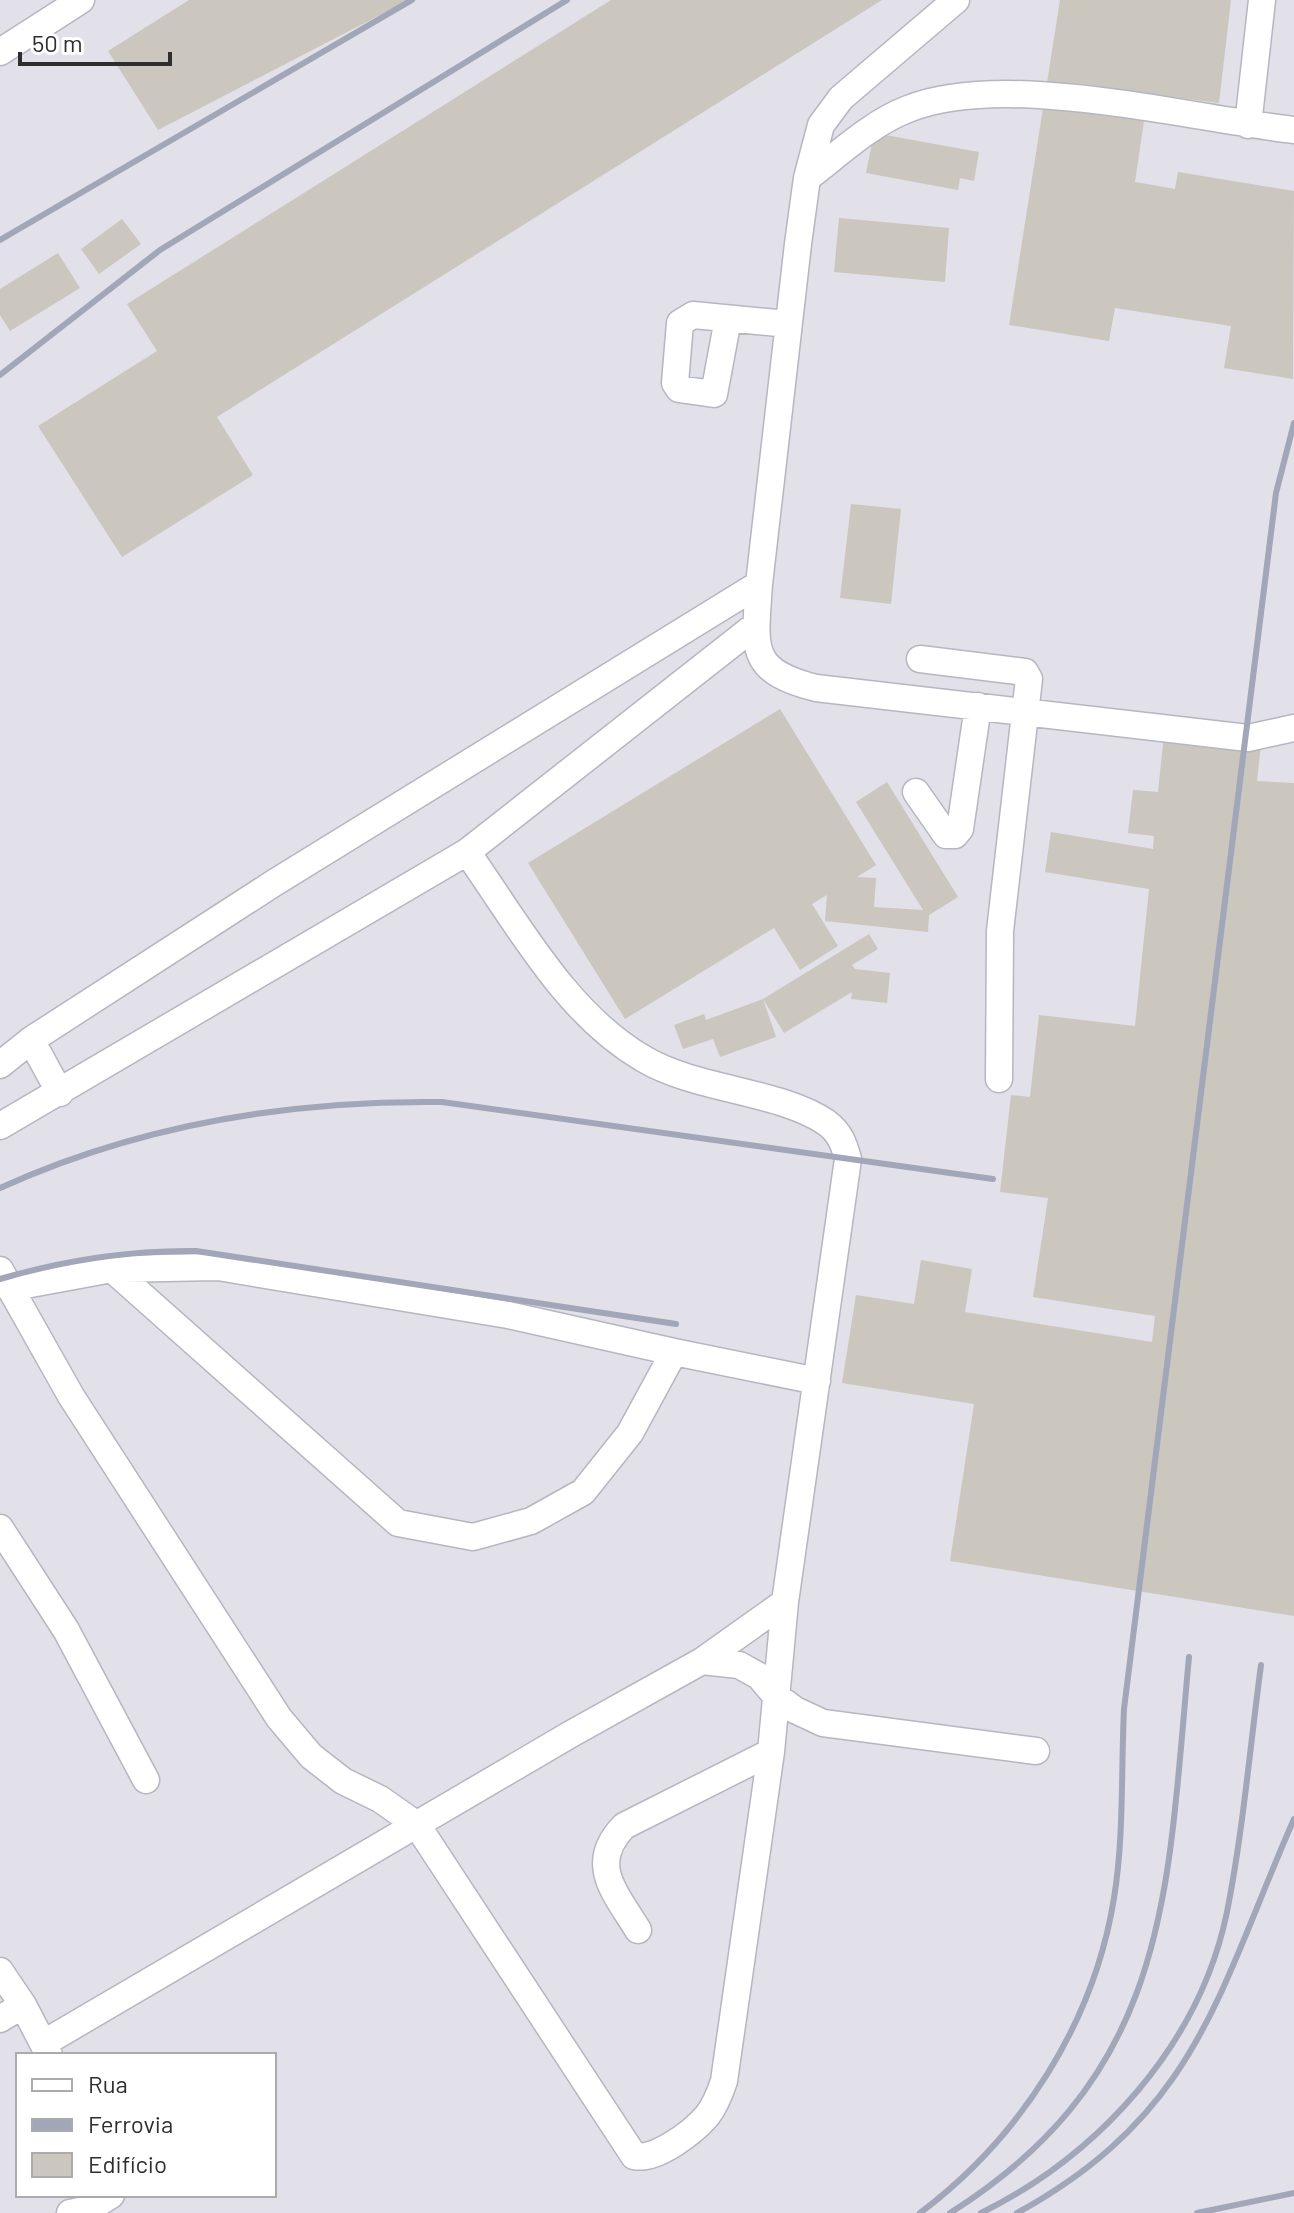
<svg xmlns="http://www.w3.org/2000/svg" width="1294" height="2213" font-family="Barlow,sans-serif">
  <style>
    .industrial { fill: #e2e0e8; fill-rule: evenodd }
    .building { fill: #cbc6be }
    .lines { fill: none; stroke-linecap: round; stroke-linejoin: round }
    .minor-casing { stroke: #b4b7c1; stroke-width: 29 }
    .minor { stroke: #fff; stroke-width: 26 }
    .rail { stroke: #a1a6b9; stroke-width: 6 }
  </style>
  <rect width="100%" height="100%" fill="#efe8e0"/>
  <!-- industrial -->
  <path class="industrial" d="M0,0H1294V2213H0ZM18,2055H274V2195H18Z"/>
  <!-- building -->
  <path class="building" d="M189,0H409L158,130L108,51Z
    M611,0H882L217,417L253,475L122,557L38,426L157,351L127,304Z
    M1060,0H1231L1219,103L1148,94L1135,182L1175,189L1178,172L1294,191L1293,379L1224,368L1231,326L1115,308L1109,341L1009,325Z
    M874,133L979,152L974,181L960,178L958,190L866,173Z
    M839,218L949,228L945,282L834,272Z
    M122,219L141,244L99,274L81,249Z
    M58,253L80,288L10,331L0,315V289Z
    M851,504L901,509L891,604L840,598Z
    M780,709L876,865L857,877L876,878L874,907L923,910L856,802L887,782L958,897L929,915L928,932L825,921L827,895L812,904L838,946L800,970L774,928L625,1019L528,863Z
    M1164,735L1261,745L1257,781L1294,783V1616L950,1561L974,1404L842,1383L856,1295L914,1304L921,1260L972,1269L965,1312L1152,1342L1155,1316L1033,1297L1048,1198L1000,1192L1011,1095L1030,1097L1039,1015L1135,1026L1149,889L1045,872L1051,832L1153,849L1154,836L1128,833L1133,790L1158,792Z
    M869,934L878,949L852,965L855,969L890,973L887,1003L851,999L852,992L784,1033L763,999L776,1037L720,1057L713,1039L683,1049L674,1025L704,1014L706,1020L763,999Z"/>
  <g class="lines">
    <!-- minor casing -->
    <g class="minor-casing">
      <path id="minor" d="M956,0L841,98L821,125L807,178L798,244L759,584C755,647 747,671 816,688L1248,738L1294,728
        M0,52L81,0
        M1248,125L1262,0
        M807,178C838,155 871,123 908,109C1006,70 1187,118 1294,130
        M728,319L714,394L679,389L675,383L680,323L693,315L788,324
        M920,659L1025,672L1029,679L1000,931L999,1079
        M916,792L946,835H955L960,829L978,706
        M31,1040L60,1093
        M0,1065L31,1040L274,883L759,584
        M0,1126L467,852L756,625
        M112,1269L398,1523L473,1537L531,1521L583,1492L630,1433L674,1352L817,1381
        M0,1270L71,1396L279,1718L311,1756L343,1781L380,1799L417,1825L634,2156C656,2161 693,2132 707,2116C715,2106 720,2093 724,2081L771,1752L785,1602L848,1159C844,1144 840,1133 827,1123C781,1091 696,1090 644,1059C566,1014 518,924 467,852
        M9,1288L112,1269L218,1267L508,1315L674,1352
        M0,1528L66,1630L146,1780
        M702,1661L739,1665L759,1676L776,1696L795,1710L823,1723L1036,1751
        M638,1930C615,1892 587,1864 624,1826L771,1752
        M0,1971L23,2005L49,2055
        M0,2019L23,2005
        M44,2043L571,1734L702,1661L785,1602
        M70,2213L89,2209L111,2195"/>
    </g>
    <!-- minor -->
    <use href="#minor" class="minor"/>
    <!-- rail -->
    <path class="rail" d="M0,240L412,0
      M0,375L160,250L567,0
      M0,1188C139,1125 290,1100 442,1102L993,1179
      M0,1279C65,1260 128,1250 196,1251L676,1324
      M920,2213C1021,2137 1094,2023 1114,1898C1124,1837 1121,1772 1124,1709L1276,493L1294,423
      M950,2213C1172,2073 1167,1891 1189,1657
      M981,2213C1099,2155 1200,2044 1227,1912C1243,1831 1250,1747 1261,1665
      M1017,2213C1198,2113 1217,1994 1294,1819
      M1197,2213L1294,2193"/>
  </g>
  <!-- legend -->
  <rect x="16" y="2053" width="260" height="144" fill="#ffffff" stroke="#ababab" stroke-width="2"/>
  <rect x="32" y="2079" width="40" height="12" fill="#ffffff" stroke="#ababab" stroke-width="2"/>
  <text x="88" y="2093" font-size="24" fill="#2e2e2e">Rua</text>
  <rect x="32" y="2119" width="40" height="12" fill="#a1a6b9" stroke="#ababab" stroke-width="2"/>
  <text x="88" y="2133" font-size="24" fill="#2e2e2e">Ferrovia</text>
  <rect x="32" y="2153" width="40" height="24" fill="#cbc6be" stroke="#ababab" stroke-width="2"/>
  <text x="88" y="2173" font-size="24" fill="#2e2e2e">Edifício</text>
  <!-- scale -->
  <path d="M20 52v12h150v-12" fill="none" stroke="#2e2e2e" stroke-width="4"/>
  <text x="32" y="52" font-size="24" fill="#2e2e2e" stroke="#ffffff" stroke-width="6" paint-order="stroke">50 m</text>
</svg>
